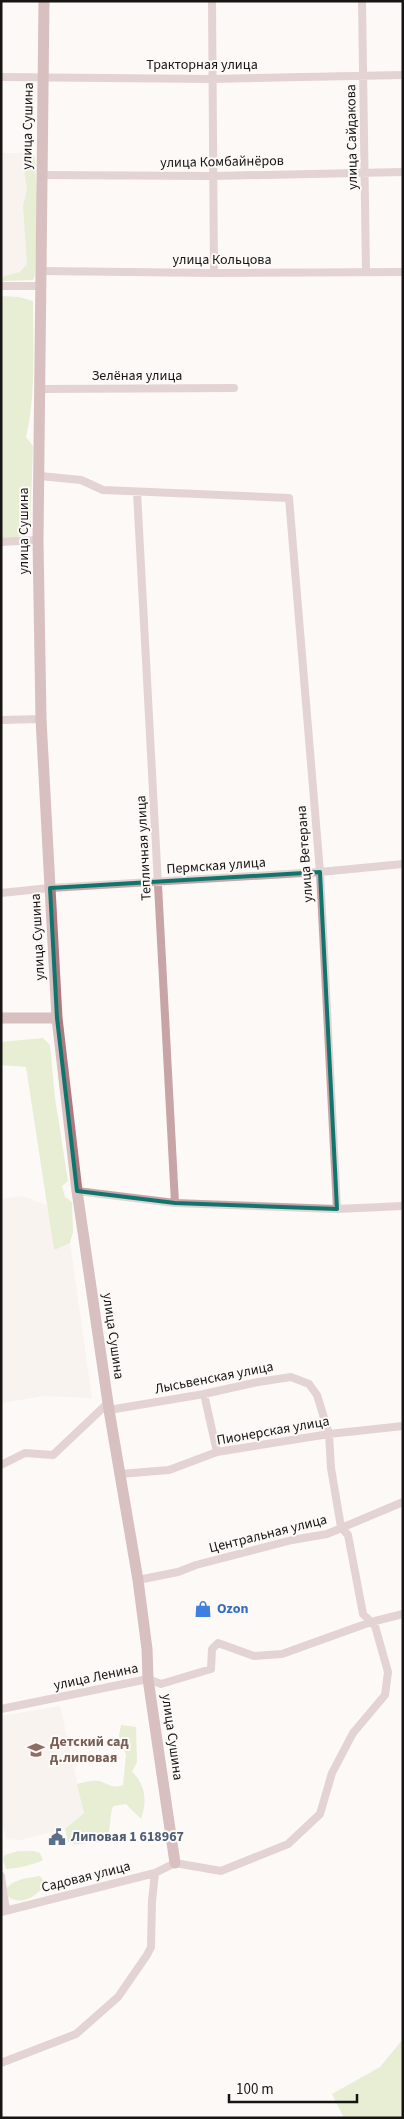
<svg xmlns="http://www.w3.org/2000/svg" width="404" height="2119" font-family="'Source Sans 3',sans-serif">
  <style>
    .built { fill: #f3eae3 }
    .green { fill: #cedfa7 }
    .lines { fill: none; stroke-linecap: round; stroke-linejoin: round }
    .street { stroke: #c8a4a7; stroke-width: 8 }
    .secondary { stroke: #ae7a7f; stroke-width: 11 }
    .marked { fill: none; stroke: #0f766e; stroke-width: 4; stroke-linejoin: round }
    .labels { text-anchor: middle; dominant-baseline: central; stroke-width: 4; stroke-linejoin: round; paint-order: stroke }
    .street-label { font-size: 14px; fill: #161514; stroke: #fcf9f7 }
    .shop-label { font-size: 14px; font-weight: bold; fill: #366cbe; stroke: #fcf9f7; text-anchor: start }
    .education-label { font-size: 14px; font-weight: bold; fill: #785e54; stroke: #fcf9f7; text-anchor: start }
    .service-label { font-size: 14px; font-weight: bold; fill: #4e5e75; stroke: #fcf9f7; text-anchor: start }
  </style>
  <rect width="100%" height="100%" fill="#fcf9f7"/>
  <!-- built -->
  <path class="built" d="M1,153H28L24,170L27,190L23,206L27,264L21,272L1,277Z
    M22,1196L47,1205L54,1250L70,1243L92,1398L44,1396L1,1403V1199Z
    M60,1706L84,1813L65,1829L20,1840L6,1839L1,1819V1716Z"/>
  <!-- green -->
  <path class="green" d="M28,153H33L35,159L37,202L35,275L33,280L1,281V277L20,272L27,264L23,206L27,190L24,170Z
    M1,296L19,297L33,301C33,344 36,396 26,437L33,446L30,529L17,538H1Z
    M43,1038L50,1045L55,1098L68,1181L62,1186L65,1197L72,1202L73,1232L70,1243L54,1250L26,1067L1,1065V1042Z
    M121,1725L136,1727L137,1762L132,1772C146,1784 147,1803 141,1819L126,1804L113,1806C109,1818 111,1831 106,1842L76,1844L68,1842L65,1829L84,1813L77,1784C85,1782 91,1780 99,1781C110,1784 110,1789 123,1785L126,1755L119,1736Z
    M18,1851H34L40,1853L43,1860C37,1864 14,1869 6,1869L3,1859L5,1855Z
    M40,1876L45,1883C39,1896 20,1907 8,1896L7,1888L12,1883L22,1879Z
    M403,2039V2118H344L332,2094L380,2067Z"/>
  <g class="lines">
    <!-- street -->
    <path class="street" d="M212,1L214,273
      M362,1L366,272
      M1,77L212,79L403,75
      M42,175L213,176L403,172
      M42,271L214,273L403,272
      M1,286H41
      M41,389L234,388
      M40,476L81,480L103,490L289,498L320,872L337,1209
      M137,492L175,1203
      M1,542L38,540
      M1,720L41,719
      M1,893L50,888L320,872L403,864
      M77,1191L175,1203L337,1209L403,1206
      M204,1394L217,1452
      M1,1465L25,1453L53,1455L108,1403
      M120,1474L169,1470L217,1452L329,1434L403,1426
      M138,1580L178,1572L196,1565L292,1540L327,1534L403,1502
      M1,1709L148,1679L161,1684L211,1669L212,1649L218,1643L254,1656L282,1654L371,1622L403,1614
      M1,1876L6,1910
      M1,1912L155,1873L175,1863L221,1871L288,1844L320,1814L332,1773L353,1733L385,1695L388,1672L375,1626L363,1614L348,1535L341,1527L331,1468L329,1434L317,1395L309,1384L291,1377L258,1382L204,1394L109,1410
      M1,2063L76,2034L118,1997L147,1955L151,1947L152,1901L155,1873"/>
    <!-- secondary -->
    <path class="secondary" d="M44,1L38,540L41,719L57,1018L77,1191L109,1410L138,1580L147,1649L148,1679L175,1863
      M1,1018H57"/>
  </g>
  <!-- marked area -->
  <path d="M0 0H404V2119H0ZM320,872L337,1209L175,1203L77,1191L57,1018L50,888Z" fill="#fcf9f7" fill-opacity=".55" fill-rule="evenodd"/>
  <path class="marked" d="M320,872L337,1209L175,1203L77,1191L57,1018L50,888Z"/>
  <!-- icons -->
  <defs>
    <g id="shop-bare" transform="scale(1.35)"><path d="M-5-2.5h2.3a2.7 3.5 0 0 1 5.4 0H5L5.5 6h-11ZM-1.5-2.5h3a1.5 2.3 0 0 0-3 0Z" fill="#3f7fe0" stroke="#fcf9f7" stroke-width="2.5" paint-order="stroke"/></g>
    <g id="school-bare" transform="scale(1.35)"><path d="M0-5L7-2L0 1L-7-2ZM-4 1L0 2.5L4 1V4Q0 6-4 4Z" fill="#8d6e63" stroke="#fcf9f7" stroke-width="2.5" paint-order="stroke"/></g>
    <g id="civic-bare" transform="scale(1.35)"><path d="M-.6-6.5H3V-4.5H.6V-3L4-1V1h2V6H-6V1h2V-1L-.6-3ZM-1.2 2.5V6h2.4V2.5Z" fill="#5c6f8a" stroke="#fcf9f7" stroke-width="2.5" paint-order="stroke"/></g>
  </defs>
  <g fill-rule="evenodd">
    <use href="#shop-bare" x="203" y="1609"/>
    <use href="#school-bare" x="36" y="1750"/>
    <use href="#civic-bare" x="57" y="1837"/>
  </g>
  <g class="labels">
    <!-- street labels -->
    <g class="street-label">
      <text x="202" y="65">Тракторная улица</text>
      <text transform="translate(28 126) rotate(-89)">улица Сушина</text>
      <text transform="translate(352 137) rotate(-91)">улица Сайдакова</text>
      <text transform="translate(222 162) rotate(-1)">улица Комбайнёров</text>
      <text x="222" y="260">улица Кольцова</text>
      <text x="137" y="376">Зелёная улица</text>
      <text transform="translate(24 531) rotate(-90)">улица Сушина</text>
      <text transform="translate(144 848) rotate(-93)">Тепличная улица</text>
      <text transform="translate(305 854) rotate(-94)">улица Ветерана</text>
      <text transform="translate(216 866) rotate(-4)">Пермская улица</text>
      <text transform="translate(38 937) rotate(-93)">улица Сушина</text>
      <text transform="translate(113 1336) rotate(82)">улица Сушина</text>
      <text transform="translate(214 1378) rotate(-11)">Лысьвенская улица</text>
      <text transform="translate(273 1431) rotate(-10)">Пионерская улица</text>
      <text transform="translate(268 1534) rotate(-14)">Центральная улица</text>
      <text transform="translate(96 1677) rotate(-12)">улица Ленина</text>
      <text transform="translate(172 1737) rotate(82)">улица Сушина</text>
      <text transform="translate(86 1877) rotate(-14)">Садовая улица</text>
    </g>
    <!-- shop labels -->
    <g class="shop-label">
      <text x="217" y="1609">Ozon</text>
    </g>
    <!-- education labels -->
    <g class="education-label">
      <text x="50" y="1742">Детский сад<tspan x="50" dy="16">д.липовая</tspan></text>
    </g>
    <!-- service labels -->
    <g class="service-label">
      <text x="71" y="1837">Липовая 1 618967</text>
    </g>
  </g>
  <!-- border -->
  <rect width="404" height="2119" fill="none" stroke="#161514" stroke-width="5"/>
  <!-- scale -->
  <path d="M229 2094v8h128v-8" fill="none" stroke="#161514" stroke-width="2.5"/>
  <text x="236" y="2094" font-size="15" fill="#161514" stroke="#fcf9f7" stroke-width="4" paint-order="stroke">100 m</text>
</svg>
